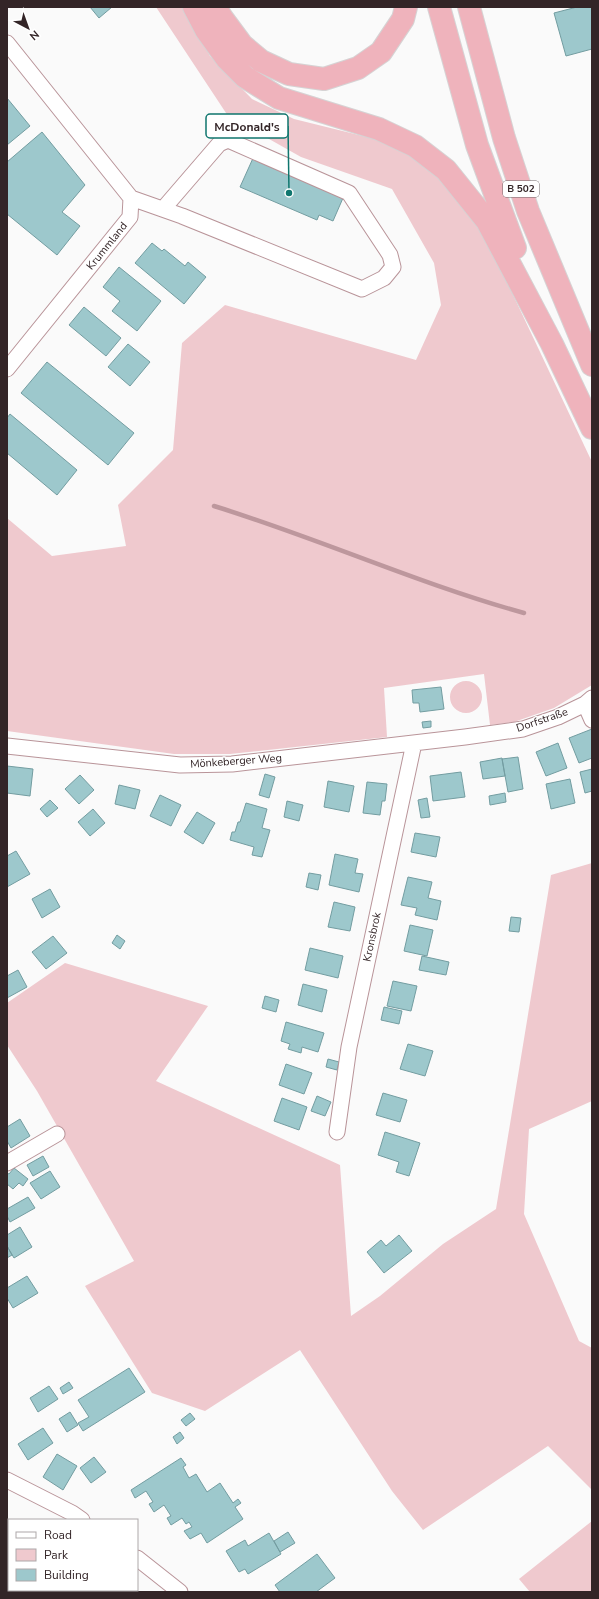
<svg xmlns="http://www.w3.org/2000/svg" width="599" height="1599" font-family="'Nunito Sans',sans-serif">
  <style>
    .green { fill: #efc9ce }
    .lines { fill: none; stroke-linecap: round; stroke-linejoin: round }
    .stream { stroke: #bd979d; stroke-width: 4.5 }
    .building { fill: #9dc8cc; stroke: #739da1 }
    .minor-casing { stroke: #b99499; stroke-width: 17 }
    .highway-casing { stroke: #d6d3d4; stroke-width: 24 }
    .minor { stroke: #fff; stroke-width: 15 }
    .highway { stroke: #efb3bc; stroke-width: 22 }
    .labels { text-anchor: middle; dominant-baseline: central; stroke-width: 3; stroke-linejoin: round; paint-order: stroke }
    .shield { fill: #fff; stroke: #706668; stroke-width: 1 }
    .shield-label { font-size: 10px; font-weight: bold; fill: #332527 }
    .street-label { font-size: 11px; fill: #332527; stroke: #fff }
    .leader { fill: none; stroke: #0f766e; stroke-width: 1.5 }
    .callout-dot { fill: #0f766e; stroke: #fff; stroke-width: 1.5 }
    .callout { fill: #fff; stroke: #0f766e; stroke-width: 1.5 }
    .callout-label { font-size: 12px; text-anchor: middle; font-weight: bold; fill: #332527 }
  </style>
  <rect width="100%" height="100%" fill="#fafafa"/>
  <!-- green -->
  <path class="green" d="M156,7H183L210,56L252,99L294,119L379,140L412,153L449,185L480,225L592,462V685L554,708L514,722L490,725L484,674L384,688L387,737L230,754H174L7,731V518L52,556L126,546L118,505L173,450L182,343L225,305L416,360L441,305L434,263L392,189L301,157L228,116Z
    M450 697a16 16 0 1 1 32 0a16 16 0 1 1-32 0Z
    M592,863V1101L529,1129L524,1214L579,1341L592,1348V1490L548,1446L423,1530L392,1491L300,1350L205,1411L152,1393L85,1286L134,1261L37,1091L7,1045V1003L65,963L208,1006L156,1081L340,1165L351,1316L380,1296L443,1244L496,1209L551,875Z
    M592,1521V1592H530L519,1579Z"/>
  <g class="lines">
    <!-- stream -->
    <path class="stream" d="M214,506C318,538 419,584 524,613"/>
  </g>
  <!-- building -->
  <path class="building" d="M90,7H112L99,18Z
    M577,7H592V49L566,56L554,13Z
    M7,98L30,126L7,145Z
    M42,132L85,185L62,212L80,226L57,255L7,214V162Z
    M254,156L343,198L333,221L319,215L317,220L240,187Z
    M152,243L162,251L164,249L185,266L188,262L206,277L184,304L135,263Z
    M119,267L161,301L137,331L112,311L120,301L103,287Z
    M84,307L121,338L106,356L69,325Z
    M128,344L150,362L130,386L108,367Z
    M47,362L134,433L108,465L21,393Z
    M10,414L77,470L57,495L7,453V418Z
    M441,687L444,709L420,712L419,703H413L412,690Z
    M431,721V727L423,728L422,722Z
    M592,729V758L579,763L569,738Z
    M558,743L567,768L546,776L536,752Z
    M518,757L523,789L508,792L502,759Z
    M502,758L505,776L483,779L480,762Z
    M7,766L33,769L30,796L7,793Z
    M592,769V791L585,793L580,772Z
    M461,772L465,797L433,801L430,776Z
    M265,774L275,777L269,798L259,795Z
    M80,775L94,790L79,804L65,789Z
    M570,779L575,803L551,809L546,784Z
    M328,781L354,786L349,812L324,807Z
    M367,782L387,784L385,801H382L380,815L363,813Z
    M119,785L140,790L135,809L115,804Z
    M505,793L506,802L490,805L489,796Z
    M160,795L181,805L171,826L150,816Z
    M427,798L430,817L421,818L418,800Z
    M50,800L58,808L47,817L40,809Z
    M287,801L303,805L299,821L284,817Z
    M246,803L267,809L262,828L270,830L262,857L252,855L254,847L230,840L232,832H235L238,822H240Z
    M93,809L105,823L90,836L78,822Z
    M197,812L215,823L203,844L184,832Z
    M415,833L440,837L436,857L411,852Z
    M16,851L30,874L7,887V856Z
    M335,854L358,859L355,873L363,874L359,892L329,885Z
    M309,873L321,875L318,890L306,887Z
    M408,877L432,882L428,898L441,901L437,920L415,915L417,908L401,905Z
    M50,889L60,907L42,918L32,899Z
    M334,902L355,907L350,931L328,927Z
    M511,917L521,918L519,932L509,931Z
    M410,925L433,930L427,956L404,951Z
    M117,935L125,941L120,949L112,943Z
    M53,936L67,953L46,969L32,952Z
    M310,948L343,956L338,978L305,970Z
    M422,956L449,962L446,975L419,970Z
    M18,970L27,987L7,998V976Z
    M393,981L417,986L411,1011L387,1006Z
    M303,984L327,990L322,1012L298,1005Z
    M265,996L279,1000L276,1012L262,1008Z
    M384,1007L402,1011L399,1024L381,1020Z
    M286,1022L324,1033L318,1052L302,1047L301,1053L288,1049L290,1044L281,1041Z
    M408,1044L433,1051L425,1076L400,1069Z
    M328,1059L339,1062L337,1070L326,1067Z
    M286,1064L312,1073L304,1094L279,1085Z
    M383,1093L407,1100L400,1122L376,1115Z
    M317,1096L331,1102L325,1116L311,1111Z
    M282,1098L307,1107L299,1130L274,1121Z
    M20,1119L30,1136L11,1148L7,1141V1127Z
    M385,1132L420,1143L409,1176L396,1172L399,1162L378,1155Z
    M43,1156L49,1167L33,1176L27,1165Z
    M14,1168L28,1179L23,1186L19,1183L13,1189L7,1184V1173L9,1174Z
    M50,1171L60,1187L41,1199L30,1183Z
    M28,1197L35,1208L10,1222L7,1216V1209Z
    M20,1227L32,1247L14,1258L7,1246V1235Z
    M399,1235L412,1251L384,1273L367,1252L381,1240L386,1246Z
    M7,1246L12,1255L7,1258Z
    M27,1276L38,1293L13,1308L7,1298V1288Z
    M129,1368L145,1392L83,1431L78,1423L89,1417L78,1400Z
    M69,1382L73,1388L63,1394L60,1388Z
    M49,1386L58,1399L38,1412L30,1398Z
    M70,1412L78,1425L67,1432L59,1419Z
    M190,1413L195,1419L186,1426L181,1420Z
    M43,1428L53,1443L28,1460L18,1444Z
    M180,1432L184,1438L177,1444L173,1437Z
    M57,1454L77,1466L63,1490L43,1477Z
    M94,1457L106,1472L91,1483L80,1468Z
    M181,1458L186,1465L183,1467L189,1478L196,1474L207,1492L220,1483L233,1503L238,1499L241,1503L235,1507L243,1519L207,1543L201,1533L190,1539L184,1531L192,1527L189,1522L186,1524L182,1518L171,1525L167,1518L171,1516L164,1505L154,1512L149,1504L153,1502L146,1491L135,1498L131,1490Z
    M288,1532L295,1543L280,1552L274,1541Z
    M269,1533L281,1554L248,1574L245,1569L239,1572L226,1551L245,1540L248,1546Z
    M9,1549V1573L7,1571V1550Z
    M317,1554L335,1578L316,1592H280L275,1585Z
    M47,1590H76L73,1592H48Z"/>
  <g class="lines">
    <!-- minor casing -->
    <g class="minor-casing">
      <path id="minor" d="M7,43L131,198L130,217L7,369
        M131,198L182,216L362,289L384,278L393,267L390,255L349,193L228,140L219,144L163,209
        M585,704L592,720
        M7,746L180,765L232,764L465,737L523,729L558,717L585,704L592,698
        M337,1132L349,1047L414,743
        M7,1163L57,1134
        M7,1480L72,1513L82,1520
        M137,1558L180,1592"/>
    </g>
    <!-- highway casing -->
    <g class="highway-casing">
      <path id="highway" d="M194,7L206,30L227,59L245,77L279,98L379,129L415,146L446,170L487,221L552,344L592,428
        M215,7L222,18L242,45L261,61L289,74L324,79L358,68L381,52L403,19L406,7
        M439,7L477,145L515,248
        M469,7L504,138L528,211L592,365"/>
    </g>
    <!-- minor -->
    <use href="#minor" class="minor"/>
    <!-- highway -->
    <use href="#highway" class="highway"/>
  </g>
  <g class="labels">
    <!-- shield labels -->
    <rect class="shield" x="503" y="181" width="36" height="16" rx="3"/>
    <g class="shield-label">
      <text x="521" y="189">B 502</text>
    </g>
    <!-- street labels -->
    <g class="street-label">
      <text transform="translate(107 246) rotate(-51)">Krummland</text>
      <text transform="translate(542 720) rotate(-19)">Dorfstraße</text>
      <text transform="translate(236 761) rotate(-4)">Mönkeberger Weg</text>
      <text transform="translate(372 937) rotate(-78)">Kronsbrok</text>
    </g>
  </g>
  <!-- callouts -->
  <path class="leader" d="M289 193L288 126"/>
  <circle class="callout-dot" cx="289" cy="193" r="4"/>
  <rect class="callout" x="206" y="114" width="82" height="24" rx="4"/>
  <g class="callout-label">
    <text x="247" y="131">McDonald's</text>
  </g>
  <!-- border -->
  <rect width="599" height="1599" fill="none" stroke="#332527" stroke-width="16"/>
  <!-- legend -->
  <rect x="8" y="1519" width="130" height="72" fill="#ffffff" stroke="#ada8a9"/>
  <rect x="16" y="1532" width="20" height="6" fill="#ffffff" stroke="#ada8a9"/>
  <text x="44" y="1539" font-size="12" fill="#332527">Road</text>
  <rect x="16" y="1549" width="20" height="12" fill="#efc9ce" stroke="#ada8a9"/>
  <text x="44" y="1559" font-size="12" fill="#332527">Park</text>
  <rect x="16" y="1569" width="20" height="12" fill="#9dc8cc" stroke="#ada8a9"/>
  <text x="44" y="1579" font-size="12" fill="#332527">Building</text>
  <!-- north arrow -->
  <g transform="translate(28 28) rotate(139)" stroke="#ffffff" stroke-width="3" paint-order="stroke">
  <path d="M0-3L7 15L0 10L-7 15Z" fill="#332527"/>
  <text y="-6" font-size="11" font-weight="bold" text-anchor="middle" fill="#332527">N</text>
  </g>
</svg>
